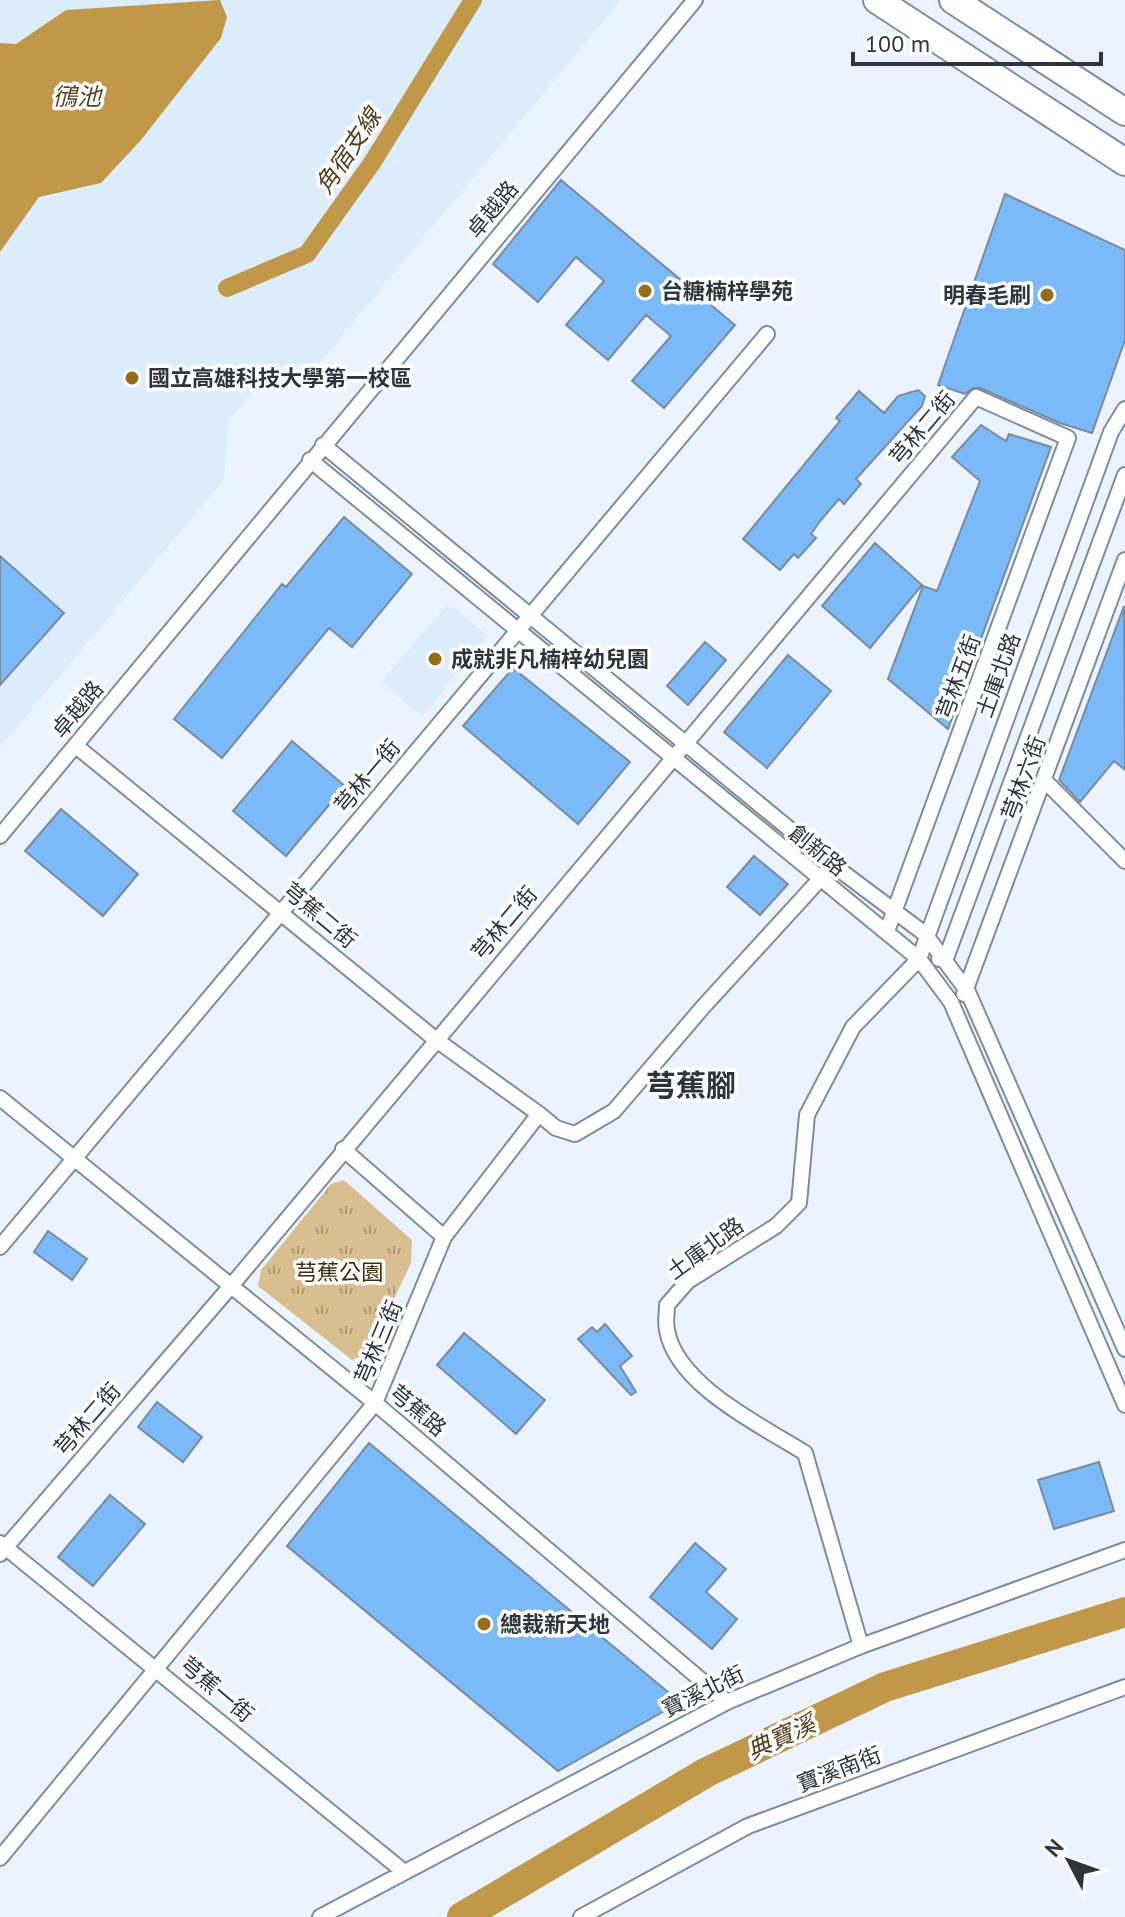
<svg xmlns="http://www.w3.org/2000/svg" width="1125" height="1917" font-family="'PT Sans','Noto Sans TC',sans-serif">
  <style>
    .built { fill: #dcedff }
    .park { fill: url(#park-tufts) }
    .water { fill: #c19847 }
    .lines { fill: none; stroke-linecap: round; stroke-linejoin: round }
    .canal { stroke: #c19847; stroke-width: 18 }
    .river { stroke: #c19847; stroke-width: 30 }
    .building { fill: #7bbaf8; stroke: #7d8b99; stroke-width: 2 }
    .minor-casing { stroke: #7e8c9b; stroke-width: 18 }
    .motorway-casing { stroke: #7e8c9b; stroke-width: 30 }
    .minor { stroke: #fff; stroke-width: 14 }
    .motorway { stroke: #fff; stroke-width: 26 }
    .poi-dot { fill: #946d16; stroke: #fff; stroke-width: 3 }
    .labels { text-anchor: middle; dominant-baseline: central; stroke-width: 7; stroke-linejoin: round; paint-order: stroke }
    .street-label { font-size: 22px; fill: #2f353b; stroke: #fff }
    .poi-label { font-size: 22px; font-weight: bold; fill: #2f353b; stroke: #fff; text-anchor: start }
    .park-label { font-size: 22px; fill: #3f2e0a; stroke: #fff }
    .water-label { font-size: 24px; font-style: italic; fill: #503f1c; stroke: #fff }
    .district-label { font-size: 30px; font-weight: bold; fill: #2f353b; stroke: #fff }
  </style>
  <defs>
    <pattern id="park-tufts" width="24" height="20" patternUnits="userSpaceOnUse" patternTransform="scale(2)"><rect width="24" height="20" fill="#d9bf8f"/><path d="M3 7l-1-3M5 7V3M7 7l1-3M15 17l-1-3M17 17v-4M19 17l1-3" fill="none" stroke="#b09c76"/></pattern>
  </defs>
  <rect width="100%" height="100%" fill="#ebf4fe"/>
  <!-- built -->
  <path class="built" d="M0,0H621L320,362L273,367L228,422L224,480L0,747Z
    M448,604L488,636L422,716L381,682Z"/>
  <!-- park -->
  <path class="park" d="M344,1180L412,1240L411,1263L368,1354L352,1360L258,1286L261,1270L331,1184Z"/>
  <!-- water -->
  <path class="water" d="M220,0L227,17L221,38L141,140L101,183L39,197L0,252V43L16,44L66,10Z"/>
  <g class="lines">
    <!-- canal -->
    <path class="canal" d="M227,288L307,254L372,163L473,0"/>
    <!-- river -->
    <path class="river" d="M462,1917L707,1772L885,1687L1125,1612"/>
  </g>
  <!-- building -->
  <path class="building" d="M561,180L735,325L664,408L632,381L671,336L646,315L608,360L566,325L604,281L576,257L538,302L493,264Z
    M1005,194L1125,250V340L1092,433L1060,423L980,388H973L965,394L938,385Z
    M918,390L925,396L922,406L856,479L861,484L844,504L839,499L821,520L811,534L816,538L798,558L794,554L780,570L743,539L840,421L836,418L859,391L884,413L898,396Z
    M981,425L1006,441L1009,434L1051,447L948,729L888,679L923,586L937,591L980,481L952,457Z
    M344,517L412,574L352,647L329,628L222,758L174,719L282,584L286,587Z
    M875,543L922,585L870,648L822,606Z
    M0,556L64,613L0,685Z
    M1124,606L1125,770L1114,761L1080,802L1059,780Z
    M705,642L726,660L688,705L667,686Z
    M788,655L831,691L767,768L724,732Z
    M513,668L630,762L578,824L463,726Z
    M292,741L345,786L286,856L233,811Z
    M61,809L138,874L103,916L25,851Z
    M754,856L788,884L760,915L727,887Z
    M48,1231L87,1259L72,1280L34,1252Z
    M605,1324L632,1356L620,1366L636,1392L631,1395L578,1339L592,1327L597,1332Z
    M464,1333L545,1400L516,1434L437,1365Z
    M157,1402L202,1437L183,1462L138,1427Z
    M369,1443L680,1702L558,1771L287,1546Z
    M1099,1462L1114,1511L1054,1529L1038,1480Z
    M110,1495L145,1524L93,1586L58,1557Z
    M695,1543L726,1569L706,1592L737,1619L712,1649L650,1597Z"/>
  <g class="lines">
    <!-- minor casing -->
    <g class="minor-casing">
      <path id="minor" d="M323,445L833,865L925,934L968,992L1125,1349
        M310,460L919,959L951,1002L1125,1405
        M76,746L435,1039L539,1114
        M1046,782L1125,861
        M0,836L695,0
        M939,959L946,958L1125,475
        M964,994L1125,560
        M0,1098L375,1403L727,1702
        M343,1149L444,1237
        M0,1247L767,334
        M0,1543L403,1871
        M0,1554L231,1286L976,397L1068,438L887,931
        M861,1646L805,1453C762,1426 676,1385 667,1330C665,1322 667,1313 667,1305L688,1281L776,1226L799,1203L807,1115L853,1027L919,959L1111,432L1125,409
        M0,1858L375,1403L444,1237L539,1114L556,1128L575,1134L614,1111L703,1007L833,865
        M320,1917L727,1702L861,1646L1125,1550
        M581,1917L748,1826L1125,1687"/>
    </g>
    <!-- motorway casing -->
    <g class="motorway-casing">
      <path id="motorway" d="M877,0L1125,162
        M953,0L1125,112"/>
    </g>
    <!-- minor -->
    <use href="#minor" class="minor"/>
    <!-- motorway -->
    <use href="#motorway" class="motorway"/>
  </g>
  <!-- markers -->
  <g class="poi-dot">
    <circle cx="645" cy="291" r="8"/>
    <circle cx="1047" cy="295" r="8"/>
    <circle cx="132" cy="378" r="8"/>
    <circle cx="435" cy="659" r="8"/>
    <circle cx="484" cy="1624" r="8"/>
  </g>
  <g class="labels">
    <!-- street labels -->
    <g class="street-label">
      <text transform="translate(492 209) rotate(-50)">卓越路</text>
      <text transform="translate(922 428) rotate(-50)">芎林二街</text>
      <text transform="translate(998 675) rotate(-70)">土庫北路</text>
      <text transform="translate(958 677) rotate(-70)">芎林五街</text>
      <text transform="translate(77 709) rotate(-50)">卓越路</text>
      <text transform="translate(367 776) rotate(-50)">芎林一街</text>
      <text transform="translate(1023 778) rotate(-70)">芎林六街</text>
      <text transform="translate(818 850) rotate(39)">創新路</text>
      <text transform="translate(320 915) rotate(40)">芎蕉二街</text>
      <text transform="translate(504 923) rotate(-50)">芎林二街</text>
      <text transform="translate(705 1248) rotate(-36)">土庫北路</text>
      <text transform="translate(378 1342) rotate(-67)">芎林三街</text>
      <text transform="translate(418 1410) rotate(40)">芎蕉路</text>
      <text transform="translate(87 1419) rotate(-49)">芎林二街</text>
      <text transform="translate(217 1689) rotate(40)">芎蕉一街</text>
      <text transform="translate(703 1691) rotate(-26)">寶溪北街</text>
      <text transform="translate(839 1769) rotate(-21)">寶溪南街</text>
    </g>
    <!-- poi labels -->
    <g class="poi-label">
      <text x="661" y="291">台糖楠梓學苑</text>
      <text x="1031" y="295" text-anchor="end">明春毛刷</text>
      <text x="148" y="378">國立高雄科技大學第一校區</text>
      <text x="451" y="659">成就非凡楠梓幼兒園</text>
      <text x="500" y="1624">總裁新天地</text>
    </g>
    <!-- park labels -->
    <g class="park-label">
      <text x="339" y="1272">芎蕉公園</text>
    </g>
    <!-- water labels -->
    <g class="water-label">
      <text x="77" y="96">鴴池</text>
      <text transform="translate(348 151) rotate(-56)">角宿支線</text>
      <text transform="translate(781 1737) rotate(-25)">典寶溪</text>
    </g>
    <!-- district labels -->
    <g class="district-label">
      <text x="691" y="1084">芎蕉腳</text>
    </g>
  </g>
  <!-- north arrow -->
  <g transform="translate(1069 1861) rotate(311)" stroke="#ffffff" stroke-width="6" paint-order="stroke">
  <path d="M0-6L14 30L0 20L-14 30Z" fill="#2f353b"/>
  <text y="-12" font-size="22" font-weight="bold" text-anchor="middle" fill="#2f353b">N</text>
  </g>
  <!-- scale -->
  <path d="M853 52v12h248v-12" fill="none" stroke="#2f353b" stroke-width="4"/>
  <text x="865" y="52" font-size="24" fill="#2f353b" stroke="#ffffff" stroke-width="6" paint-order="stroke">100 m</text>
</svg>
